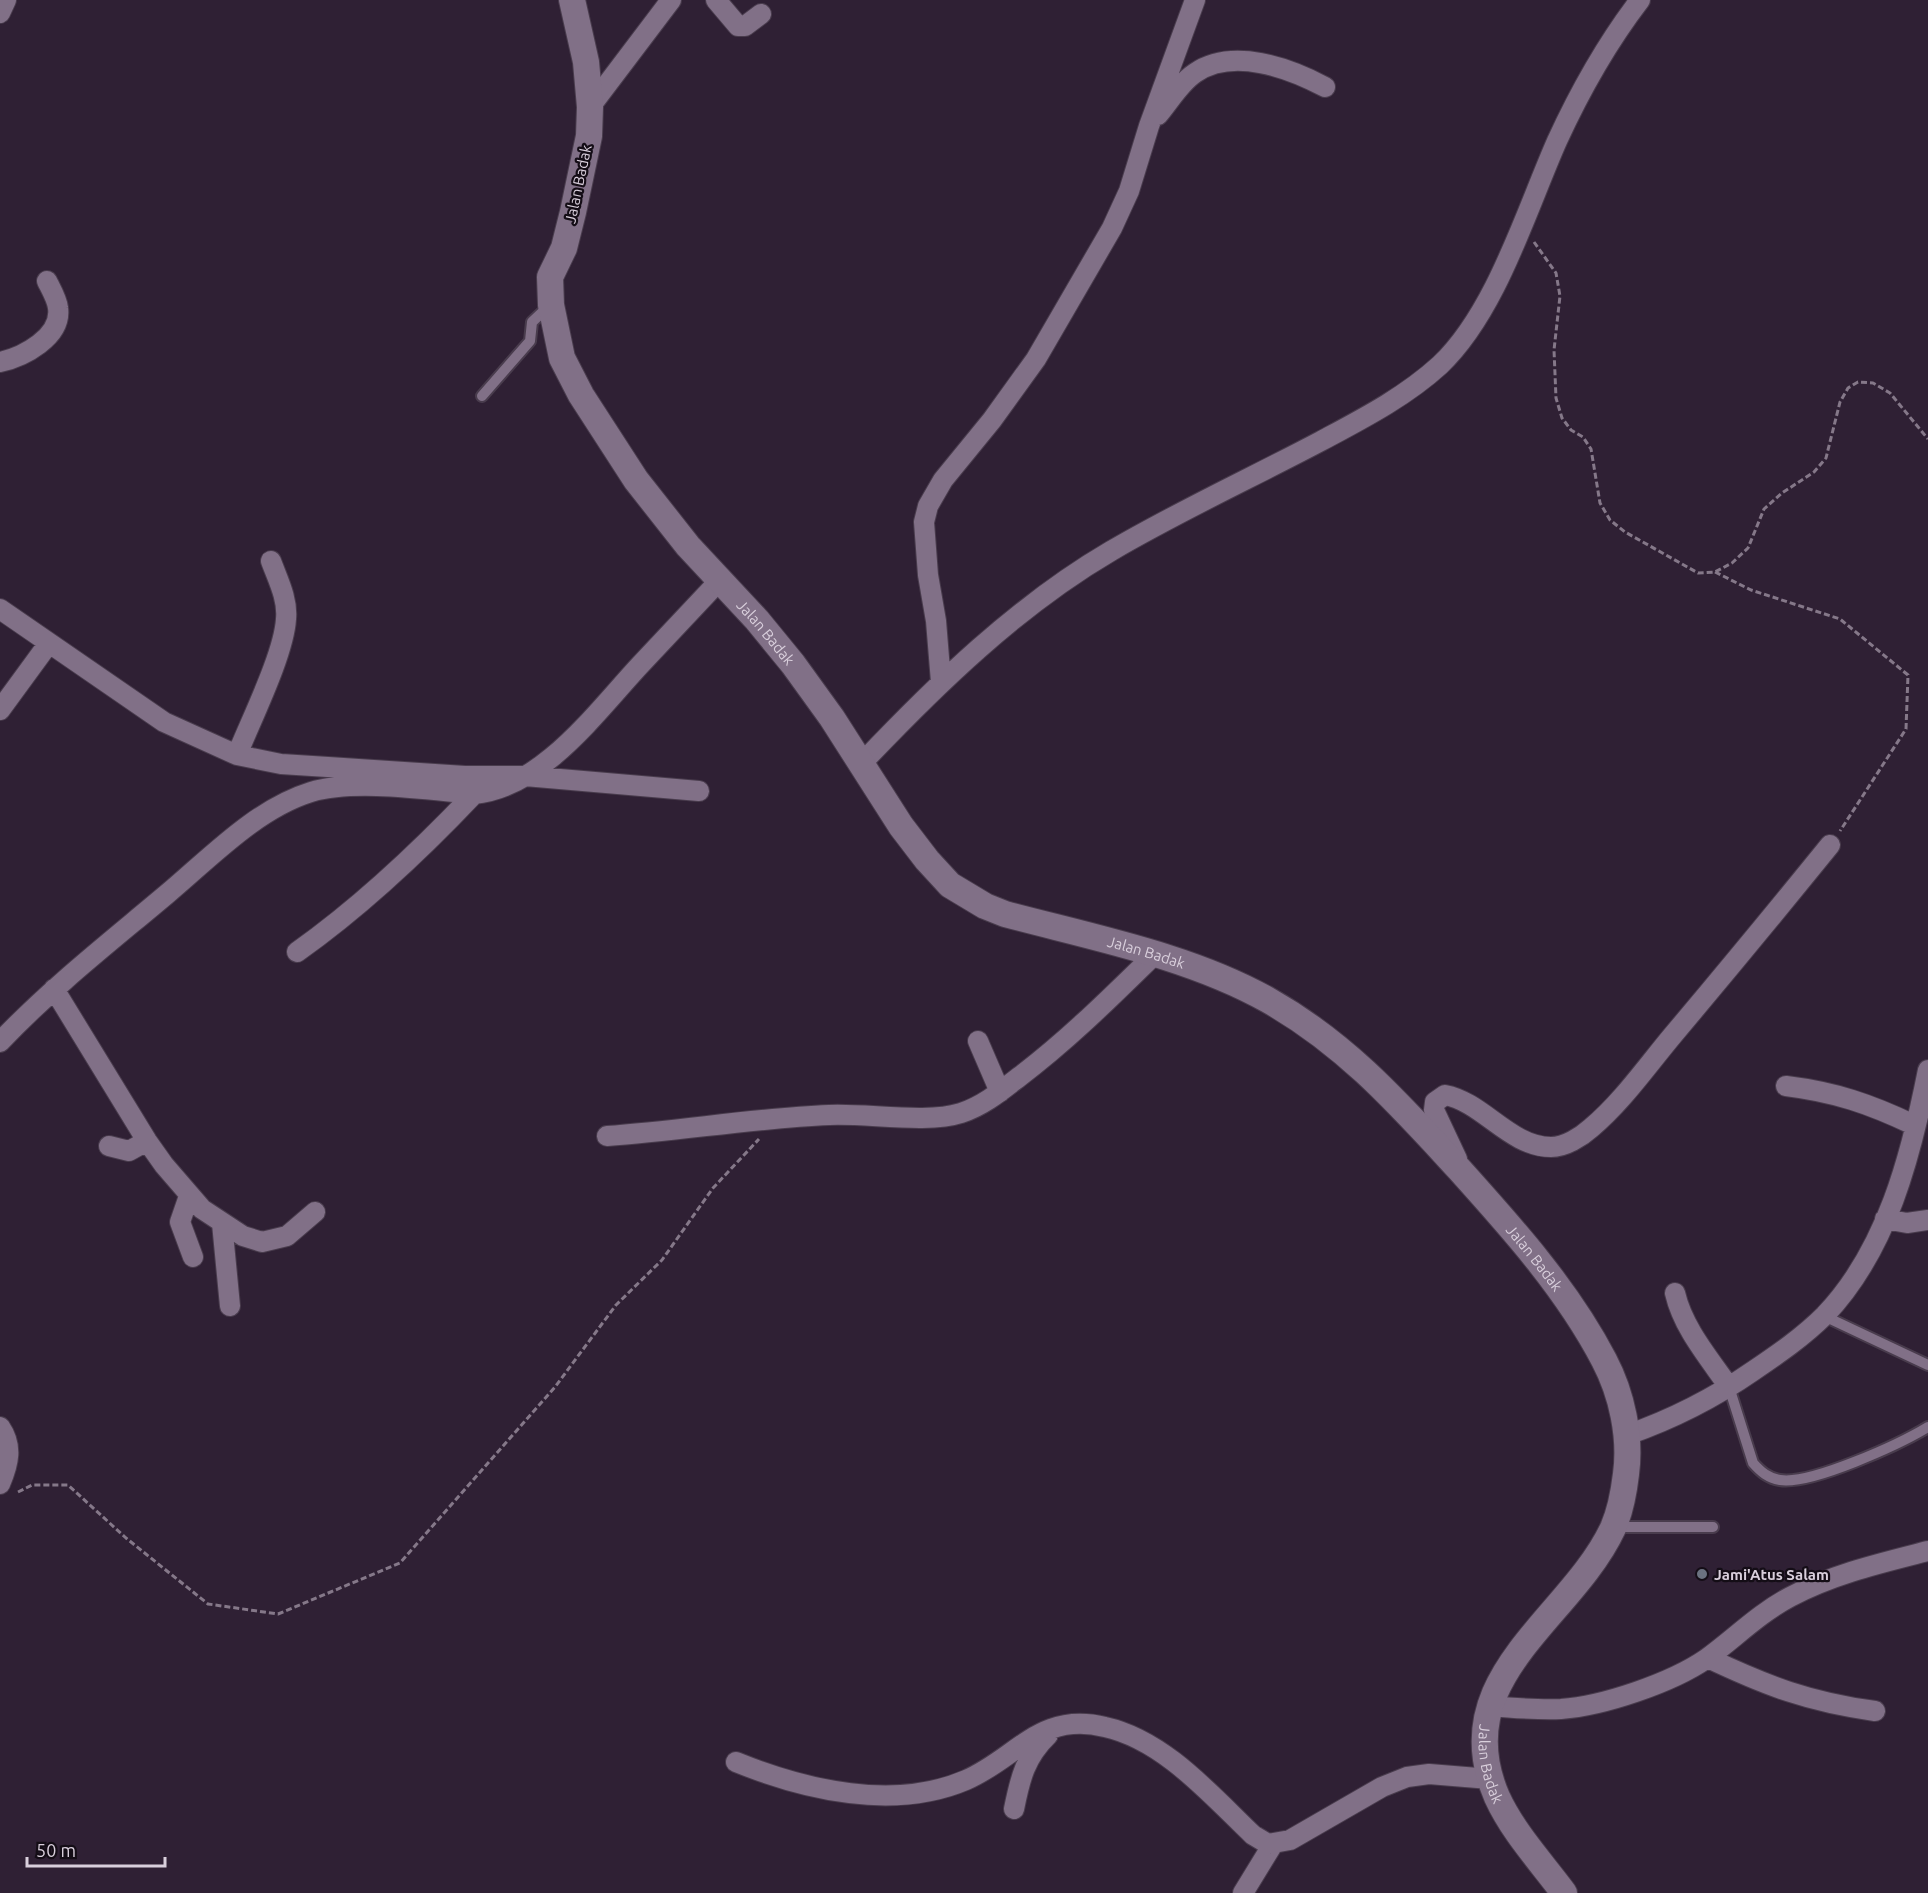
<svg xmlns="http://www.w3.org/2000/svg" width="1928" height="1893" font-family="Ubuntu,sans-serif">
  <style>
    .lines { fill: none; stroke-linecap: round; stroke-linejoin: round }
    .service-casing { stroke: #493c4d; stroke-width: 14 }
    .minor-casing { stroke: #493c4d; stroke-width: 22 }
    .tertiary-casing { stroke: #493c4d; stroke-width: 28 }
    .path { stroke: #857889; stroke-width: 3; stroke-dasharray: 6 3; stroke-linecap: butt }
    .service { stroke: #817087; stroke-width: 10 }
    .minor { stroke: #817087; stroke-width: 20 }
    .tertiary { stroke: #817087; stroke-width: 26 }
    .worship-dot { fill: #6b7280; stroke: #140d16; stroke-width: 2 }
    .labels { text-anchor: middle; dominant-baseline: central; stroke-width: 4.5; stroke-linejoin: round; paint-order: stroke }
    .street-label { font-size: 15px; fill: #d9cfdc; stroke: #140d16 }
    .poi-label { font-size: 15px; font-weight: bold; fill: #d9cfdc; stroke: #140d16; text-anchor: start }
  </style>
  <rect width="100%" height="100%" fill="#2f2034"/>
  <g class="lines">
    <!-- service casing -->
    <g class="service-casing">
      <path id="service" d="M482,396L530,341L532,322L550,305
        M1824,1316L1928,1365
        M1729,1387L1753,1463C1761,1472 1768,1478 1780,1480C1811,1485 1900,1444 1928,1427
        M1613,1527H1713"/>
    </g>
    <!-- minor casing -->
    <g class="minor-casing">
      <path id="minor" d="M716,0L738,26H745L761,14
        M0,13L6,0
        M590,107L671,0
        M1158,115C1170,101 1180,83 1195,73C1233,47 1289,68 1325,87
        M0,362C23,357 62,337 58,308C57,299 51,289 47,281
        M0,609L164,722L237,755L281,764L328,767L465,776H525L699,791
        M941,682L936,621L928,575L924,522L928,506L943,480L992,420L1036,359L1112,228L1129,191L1149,126L1195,0
        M0,710L49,643
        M237,755C251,720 284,654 286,619C288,599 278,580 271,561
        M862,763C936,685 1017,606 1111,551C1179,511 1251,478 1321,441C1362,419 1405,397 1440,365C1496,312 1526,211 1557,141C1580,91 1607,43 1640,0
        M297,952C362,906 419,852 474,794
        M54,989L147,1141L164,1165L202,1209L243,1236L262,1242L287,1236L315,1212
        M978,1041L1000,1092
        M0,1042C51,988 110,942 167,894C210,858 256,809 311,792C355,779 428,790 474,794C542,788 597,711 641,664C667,636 694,608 720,580
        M1786,1086C1835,1092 1870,1104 1914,1125
        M607,1136C681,1131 755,1118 829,1115C867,1113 927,1124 961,1113C983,1106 1001,1091 1019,1077C1068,1040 1111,997 1154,955
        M109,1146L129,1151L147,1141
        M1457,1159L1434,1110L1435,1102L1445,1095C1483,1102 1510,1147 1551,1147C1565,1147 1581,1137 1591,1128C1622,1102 1647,1066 1673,1035C1726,972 1778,909 1830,845
        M189,1196L180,1222L193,1257
        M1885,1219L1907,1223L1928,1220
        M222,1223L230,1306
        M1675,1293C1683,1328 1709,1358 1729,1387
        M0,1427C13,1446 9,1463 0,1484
        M1627,1435C1673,1419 1714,1398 1753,1371C1778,1354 1803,1337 1825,1315C1887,1250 1911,1156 1928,1070
        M1708,1658C1767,1686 1809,1702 1875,1711
        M1488,1706C1512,1708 1536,1710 1561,1709C1603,1706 1671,1683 1706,1659C1735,1638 1758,1614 1790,1597C1833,1574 1881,1563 1928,1551
        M736,1762C805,1790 894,1811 966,1780C1017,1758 1040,1711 1105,1727C1164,1740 1211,1795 1253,1835L1268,1844L1290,1840L1382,1787L1407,1777L1429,1774L1490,1779
        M1014,1809C1020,1779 1025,1757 1048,1735
        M1243,1893L1273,1844"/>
    </g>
    <!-- tertiary casing -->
    <g class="tertiary-casing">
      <g id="tertiary">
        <path id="s1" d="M572,0L586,62L590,107L589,136L573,212L564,248L550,277L551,305L562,358L581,395L636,480L688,546L757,620L793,664L832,718L901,826L927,860L950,885L985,906L1005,914C1091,937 1190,956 1268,1000C1346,1044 1399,1104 1458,1168C1512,1228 1567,1289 1604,1360C1622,1394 1631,1437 1626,1474C1624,1491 1620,1512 1613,1528C1570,1620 1445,1677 1497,1797C1513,1832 1541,1862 1564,1893"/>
      </g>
    </g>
    <!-- path -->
    <path class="path" d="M1534,242L1556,273L1560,296L1554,350L1556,398L1562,418L1571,430L1583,437L1591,449L1600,503L1610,520L1625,532L1698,573L1715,572L1732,563L1748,548L1764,509L1782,493L1814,472L1826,458L1840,402L1848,388L1858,382L1873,383L1890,393L1928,439
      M1715,572L1751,590L1840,619L1908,675L1906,729L1840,831
      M18,1492L32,1485H68L126,1538L208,1604L278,1614L400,1563L555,1387L616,1305L662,1260L713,1188L759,1139"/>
    <!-- service -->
    <use href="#service" class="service"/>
    <!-- minor -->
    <use href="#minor" class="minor"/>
    <!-- tertiary -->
    <use href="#tertiary" class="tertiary"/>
  </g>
  <!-- markers -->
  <circle class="worship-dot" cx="1702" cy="1574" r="6"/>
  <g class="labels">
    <!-- street labels -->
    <g class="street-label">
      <text transform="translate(578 184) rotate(-78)">Jalan Badak</text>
      <text stroke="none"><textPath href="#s1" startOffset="710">Jalan Badak</textPath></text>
      <text stroke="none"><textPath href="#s1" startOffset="1232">Jalan Badak</textPath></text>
      <text stroke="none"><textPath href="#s1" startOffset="1736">Jalan Badak</textPath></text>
      <text stroke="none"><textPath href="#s1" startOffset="2310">Jalan Badak</textPath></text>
    </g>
    <!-- poi labels -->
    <g class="poi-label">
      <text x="1714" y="1574">Jami'Atus Salam</text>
    </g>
  </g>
  <!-- scale -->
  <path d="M27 1857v9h138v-9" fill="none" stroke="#d9cfdc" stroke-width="3"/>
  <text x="36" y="1857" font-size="18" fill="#d9cfdc" stroke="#140d16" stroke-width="4.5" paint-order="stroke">50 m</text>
</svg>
